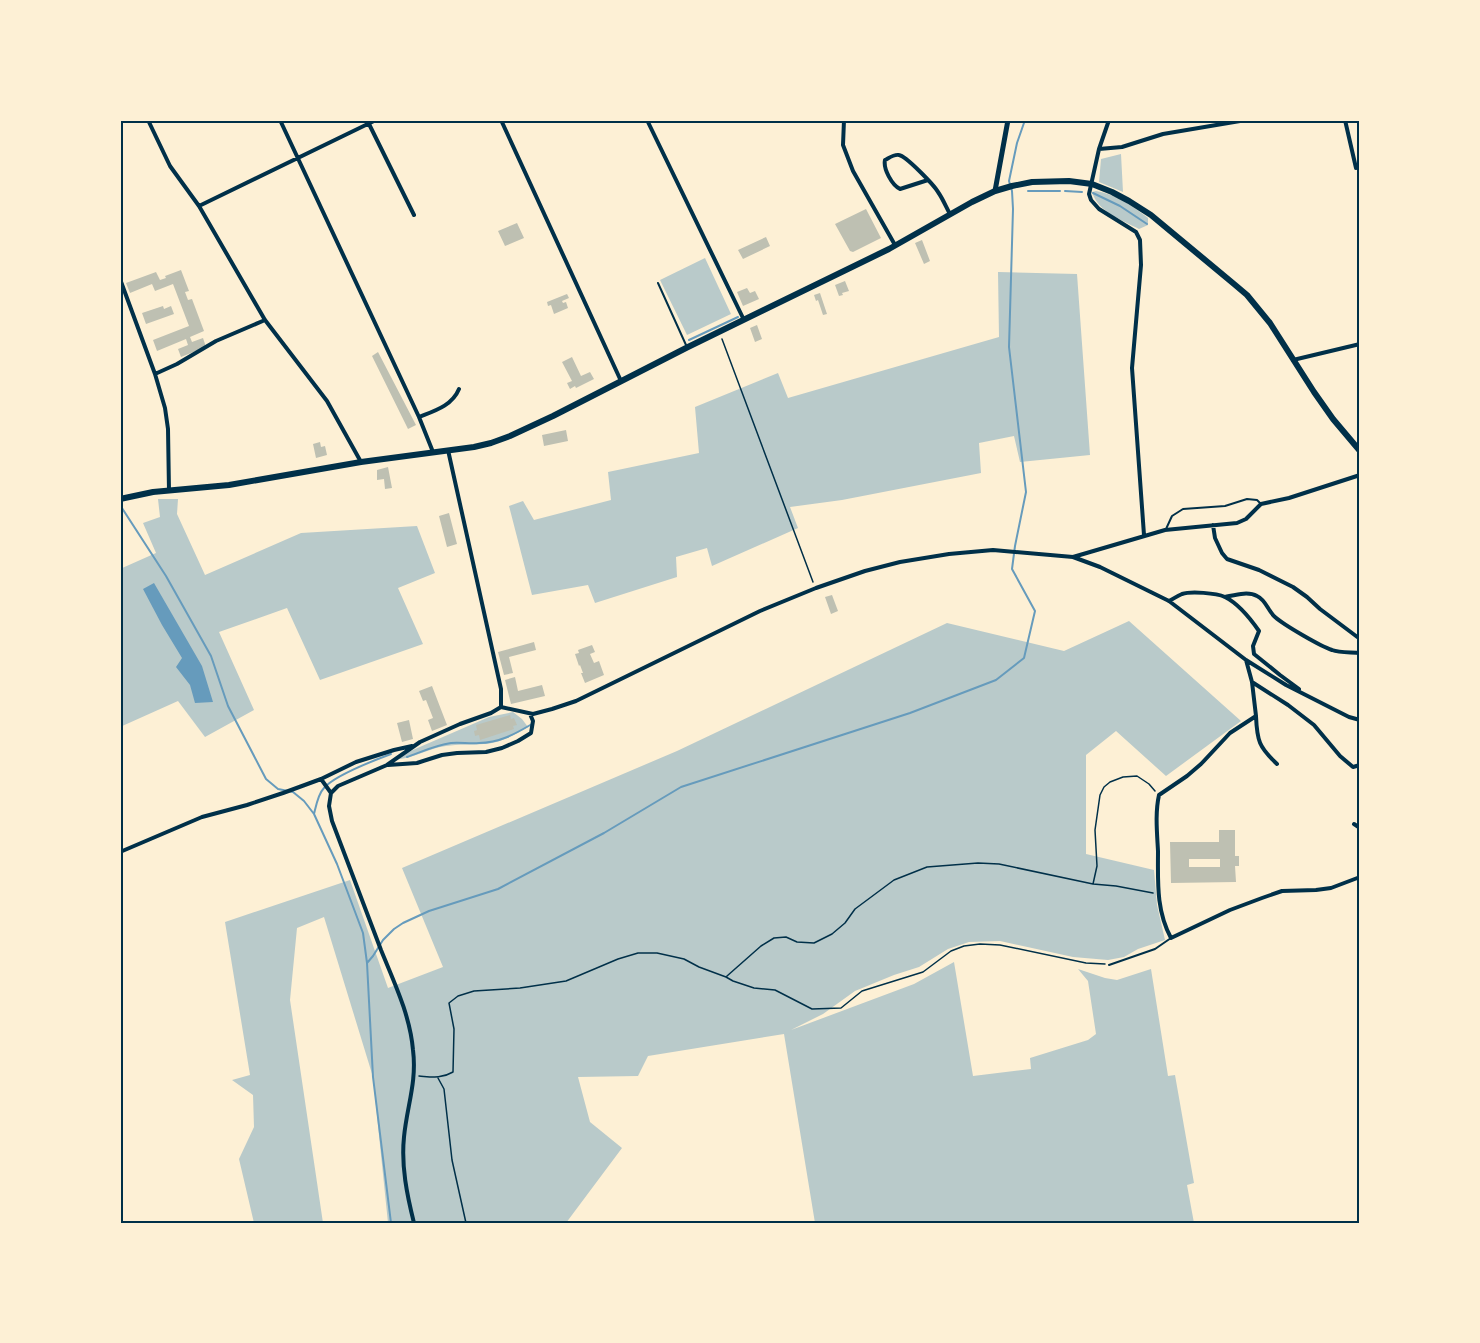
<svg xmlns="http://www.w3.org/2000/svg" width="1480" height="1343" font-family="'Golos Text',sans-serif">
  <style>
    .green { fill: #b9caca }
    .water { fill: #669bbc }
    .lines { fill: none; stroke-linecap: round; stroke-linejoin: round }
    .stream { stroke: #669bbc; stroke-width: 2 }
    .building { fill: #bec0b2; fill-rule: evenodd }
    .path { stroke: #003049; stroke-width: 1.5 }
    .service { stroke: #003049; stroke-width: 2 }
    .minor { stroke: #003049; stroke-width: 4 }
    .tertiary { stroke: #003049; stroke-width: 5 }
    .secondary { stroke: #003049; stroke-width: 6 }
    .neatline { fill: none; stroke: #003049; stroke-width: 2 }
  </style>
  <rect width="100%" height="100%" fill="#fdf0d5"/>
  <!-- green -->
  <path class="green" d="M1121,154L1123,192L1099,182L1101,159Z
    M1096,191C1115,194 1133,206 1148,218V225L1139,229C1122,220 1098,212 1092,192Z
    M705,258L731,314L687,335L660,280Z
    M998,272L1077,274L1090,455L1020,462L1014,436L979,443L981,473L842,500L790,507L798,528L712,566L707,548L676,557L677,577L595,603L588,585L532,595L509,506L523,501L534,520L611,500L608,472L699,453L695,407L778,373L788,398L999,337Z
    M158,499H178L177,514L205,575L301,533L417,526L435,573L398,588L423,644L320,680L287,608L219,632L254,710L205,737L178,701L120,727V569L156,553L143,523L160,517Z
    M1129,621L1241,721L1166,776L1116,731L1086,755V854L1154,870L1157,905L1165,940L1138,949L1124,957L1108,960L1073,957L1000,941L969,942L948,949L919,967L894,975L855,991L823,1014L791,1030L914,984L954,962L973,1076L1031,1069L1030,1058L1088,1040L1096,1034L1088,981L1078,969L1105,978L1117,980L1151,969L1168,1076L1175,1075L1194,1183L1187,1185L1194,1223H815L784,1034L648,1056L638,1076L578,1077L590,1122L622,1148L566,1223H388L373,1077L324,917L297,928L290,1000L323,1223H254L239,1159L254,1127L253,1095L232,1080L250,1075L225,922L350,880L388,988L443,967L402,868L677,751L947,623L1064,651Z
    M513,712L522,719L528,727C514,735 500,743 484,744C471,745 458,744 446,746C430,748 416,757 400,759L399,756L489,717Z"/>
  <!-- water -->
  <path class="water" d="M154,583L202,666L213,702L195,703L190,685L176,667L182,658L162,625L143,589Z"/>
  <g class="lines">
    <!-- stream -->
    <path class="stream" d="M1028,191H1060
      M1065,191L1082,192
      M1093,193L1120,206L1147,224
      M689,340L738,317
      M120,505L166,576L211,656L228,706L266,779L278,789L293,792L304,801L314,814L337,864L363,933L367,963L373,1077L391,1223
      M407,757C421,752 436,745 451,743C460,742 470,744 479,743C499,743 515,734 532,724
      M314,814C316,806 318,794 324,788C335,775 375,760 391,754
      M367,963L373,956L383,940L394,929L403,923L429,911L498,889L604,833L681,787L910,713L996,680L1024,658L1035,611L1012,569L1015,546L1026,492L1009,347L1013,209L1012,191L1009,181L1017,143L1025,120"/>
  </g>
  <!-- building -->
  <path class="building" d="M866,209L881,238L853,252L850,251L835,224Z
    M517,223L524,238L505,246L498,231Z
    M766,237L770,246L743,259L738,250Z
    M922,240L930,261L924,264L915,243Z
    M181,270L189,291L185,292L188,300L192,299L204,331L190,337L192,342L203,338L206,347L181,357L178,349L188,345L186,339L157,351L153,340L189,326L173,284L155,291L152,284L130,293L126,283L156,272L160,280L166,278L165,276Z
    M845,281L849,291L842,293L843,295L839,296L835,285Z
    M747,288L750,293L755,291L759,299L743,306L737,292Z
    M820,293L827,314L823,315L818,300L816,301L814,295Z
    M567,294L569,298L562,301L563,303L566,302L568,308L554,314L551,305L548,306L547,302Z
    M163,306L164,309L171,306L174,314L146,324L142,313Z
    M757,325L762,339L755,342L750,328Z
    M378,352L416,425L408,429L372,356Z
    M572,357L581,376L590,372L594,379L576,388L575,386L570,389L567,383L572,381L562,362Z
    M566,430L568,441L544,446L542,435Z
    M320,442L321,447L325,446L327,455L316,458L313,444Z
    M388,467L392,488L385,489L384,479L377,480V470Z
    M449,513L457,544L447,547L439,516Z
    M832,595L838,611L831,614L825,597Z
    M534,642L536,650L509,657L513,673L504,675L498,652Z
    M592,645L595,652L590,654L594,663L599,661L604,675L585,683L581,673H583L580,665L579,666L575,654L579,653L578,650Z
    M515,677L518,691L542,685L545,696L511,704L505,680Z
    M432,686L447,725L432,731L428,720L433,718L426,700L423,701L419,691Z
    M510,715L511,719L514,718L517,725L513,726L514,729L480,740L479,735L475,736L474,731L477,730L476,725Z
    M409,720L413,739L402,742L397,723Z
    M1219,830H1235V856H1239V866H1235L1236,882L1171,883L1170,842H1219ZM1189,859H1220V867H1189Z"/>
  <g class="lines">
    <!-- path -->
    <path class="path" d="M722,339L813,582
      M1093,884L1097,866L1095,830L1100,795L1104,787L1110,782L1123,777L1137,776L1149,784L1155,791
      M727,976L761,946L774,938L786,937L797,942L814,943L832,934L845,923L855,909L894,880L927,867L978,863L999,864L1093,884L1116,886L1153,893
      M419,1076C432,1077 441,1079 453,1072L454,1029L449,1003L458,996L474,991L520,988L566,981L618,959L638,953H657L684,959L699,967L726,977L733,981L754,988L775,990L812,1009L841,1008L862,991L923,972L951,951L964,946L980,944L1000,945L1086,963L1105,964
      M438,1078L444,1089L452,1160L466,1223"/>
    <!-- service -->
    <path class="service" d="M658,283L686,345
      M1166,529L1172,516L1183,509L1225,506L1247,499L1257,500L1261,504
      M1109,965L1155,949L1171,938"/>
    <!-- minor -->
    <path class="minor" d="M148,120L170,166L199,206L265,320L327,401L361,462
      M280,120L419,417L433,452
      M501,120L621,381
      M647,120L744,320
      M844,120L843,145L853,171L895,245
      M1109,120L1099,149L1089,194L1091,200L1099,209L1136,232L1140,240L1141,265L1132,368L1144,535
      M1345,120L1356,168
      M369,124L414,215
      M1099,149L1122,147L1163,134L1246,120
      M928,180L900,189C892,185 883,169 885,160C889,158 894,154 899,155C906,156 934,185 938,192C943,199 946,207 950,214
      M199,206L376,120
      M120,279L155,374L165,408L168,429L169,491
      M1293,360L1360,344
      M155,374L177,364L216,341L265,320
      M419,417C434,411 452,406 459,389
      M448,450L501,689V707
      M1213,525L1215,538L1222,553L1227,559L1259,570L1293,587L1307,597L1320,609L1360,639
      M1073,557L1100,567L1169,601L1246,660L1286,685L1349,717L1360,720
      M1225,597C1235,595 1248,591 1257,596C1266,600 1268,611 1275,617C1284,625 1320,646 1332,650C1340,653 1351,652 1360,653
      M1169,601C1173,599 1177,596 1182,594C1191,591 1216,593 1225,597C1239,604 1250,618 1259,631L1253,646L1254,654L1280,675L1299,689
      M1246,660L1252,682L1256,716L1230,733L1201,764L1187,776L1159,795C1155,813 1157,832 1158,851C1158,882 1156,910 1171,938L1230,910L1262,898L1282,891L1316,890L1331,888L1360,877
      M1252,682L1288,705L1314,725L1340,756L1353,767L1360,765
      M1256,716C1257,741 1259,747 1277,764
      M388,765L417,763L442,755L457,753L486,752L502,748L518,741L531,733L533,721L530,714
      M321,779L331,793
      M331,793L338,786L387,765L420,742L460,724L491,713L501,707L533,714L552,709L576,701L760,611L816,588L865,571L900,562L949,554L993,550L1073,557L1165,530L1237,523L1246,519L1261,504L1289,498L1360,475
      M331,793L329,806L332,821C348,864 365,907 381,950C394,982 410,1015 413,1050C417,1082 407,1106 404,1137C401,1166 407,1195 414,1223
      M1354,824L1360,828
      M120,852L202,817L247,805L283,793L321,779L356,762L394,750L412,746"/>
    <!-- tertiary -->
    <path class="tertiary" d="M995,191L1008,120"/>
    <!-- secondary -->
    <path class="secondary" d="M120,499L153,492L229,485L361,462L474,447L491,443L510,436L553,416L688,347L889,249L972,202L995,191L1012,186L1032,182L1069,181L1092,184L1112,192L1129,201L1151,215L1234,284L1247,295L1270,323L1314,392L1333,419L1360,451"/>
  </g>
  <!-- border -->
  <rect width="1480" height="1343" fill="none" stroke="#fdf0d5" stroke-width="243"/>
  <rect x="122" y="122" width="1236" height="1100" class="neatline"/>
</svg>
